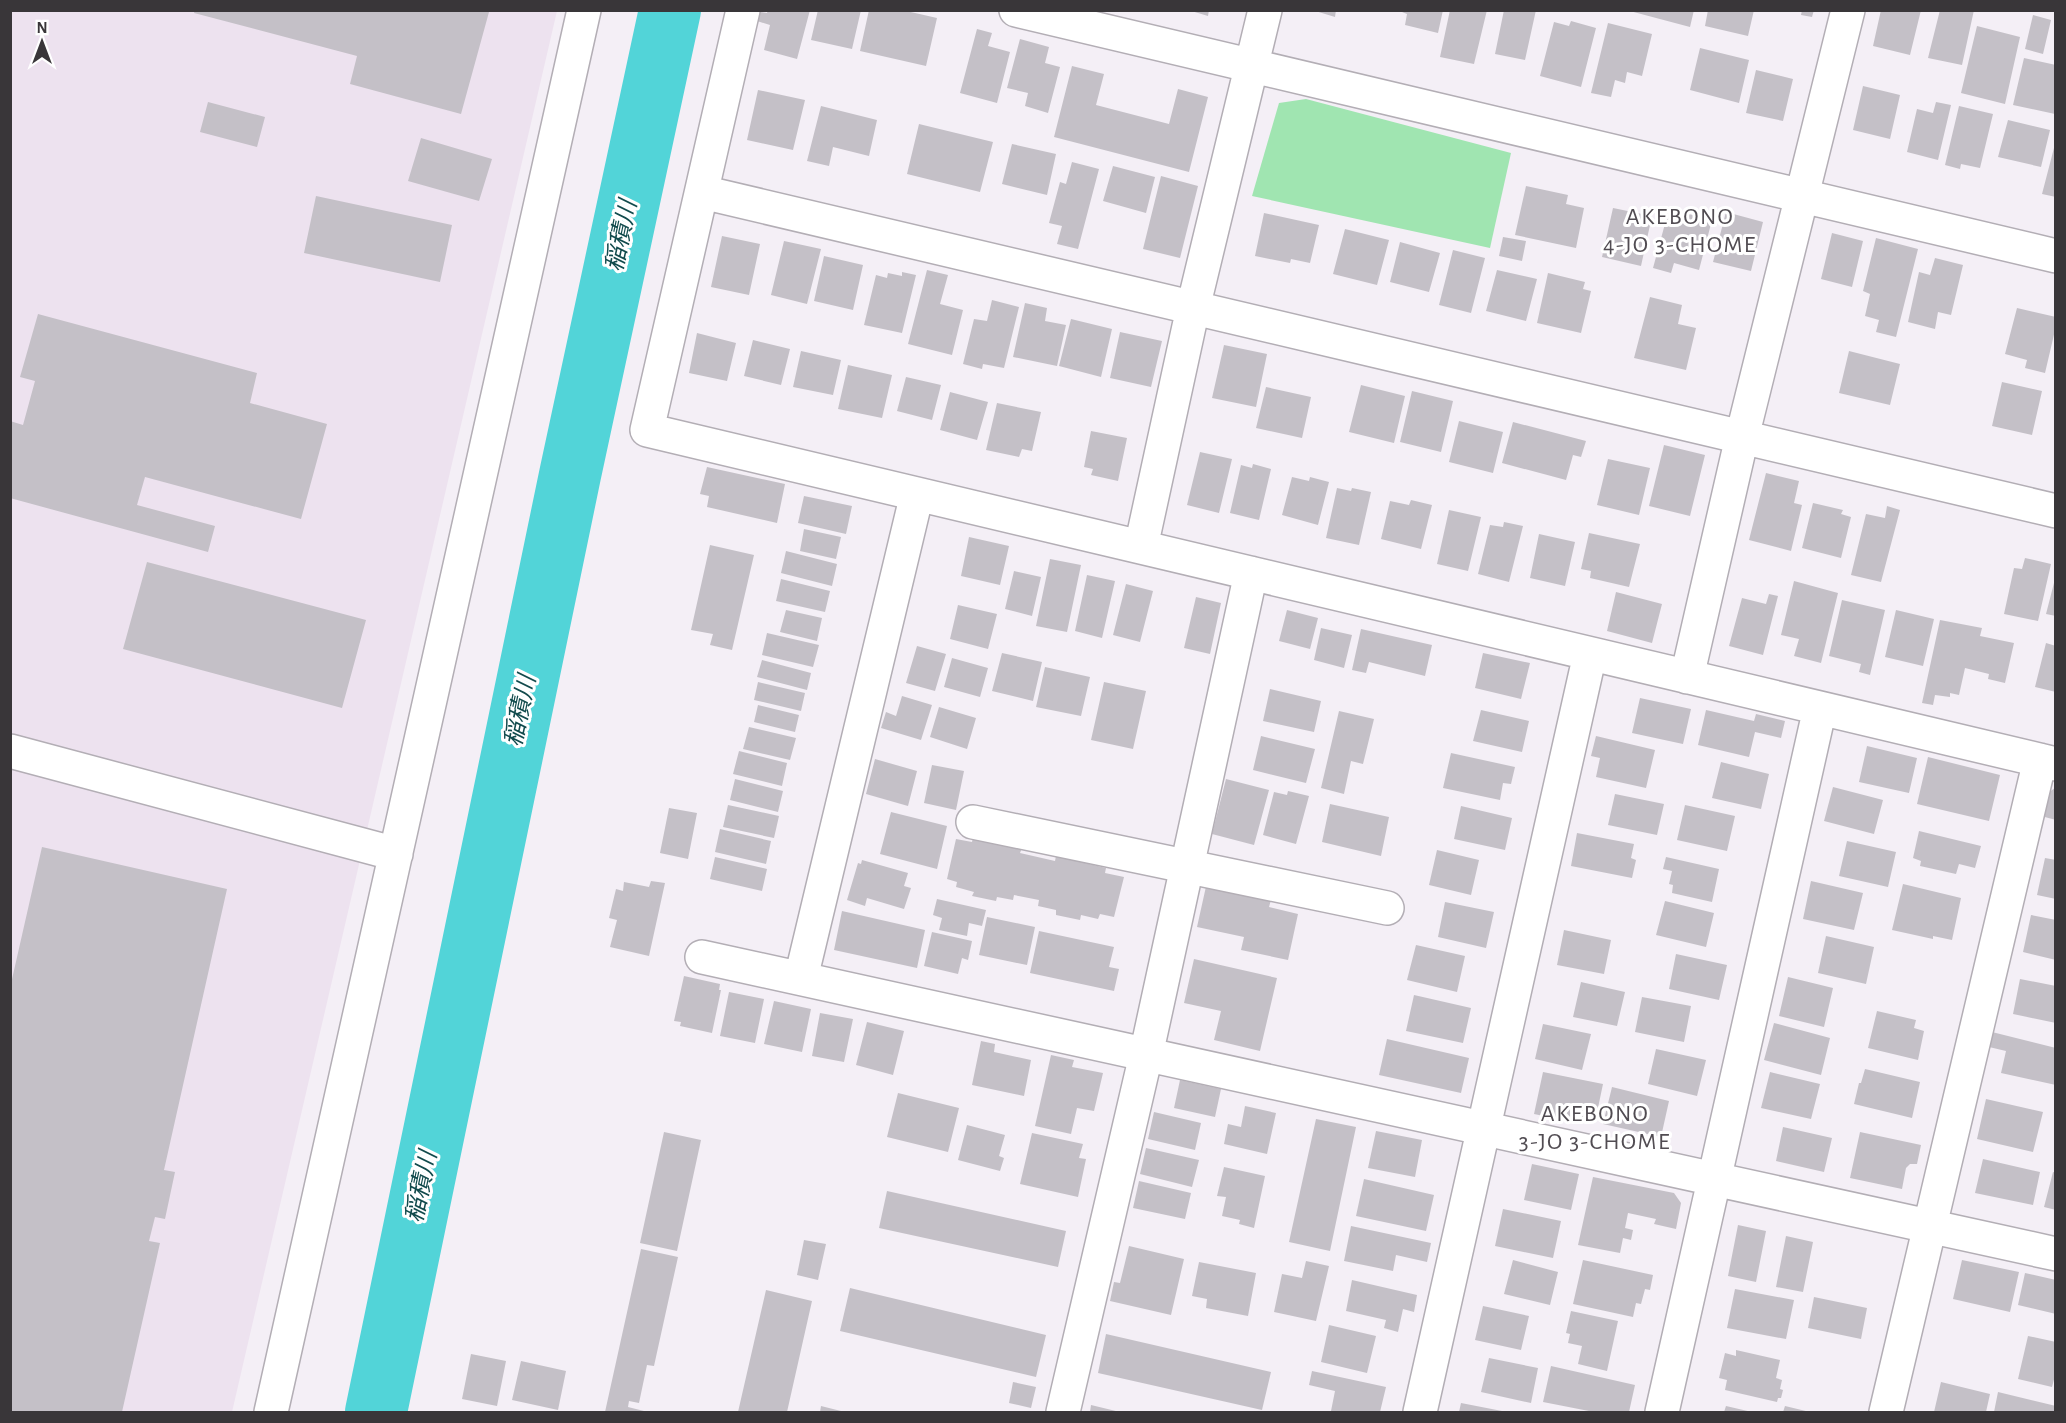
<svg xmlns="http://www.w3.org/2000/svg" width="2066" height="1423" font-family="'Alegreya Sans','Noto Sans JP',sans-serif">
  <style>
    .built { fill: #ede2ef }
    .green { fill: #a0e5b1 }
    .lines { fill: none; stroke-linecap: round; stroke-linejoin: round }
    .river { stroke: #52d4d8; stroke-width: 62 }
    .building { fill: #c4c0c7 }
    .minor-casing { stroke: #b3aeb5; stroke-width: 36 }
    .minor { stroke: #fff; stroke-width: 33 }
    .labels { text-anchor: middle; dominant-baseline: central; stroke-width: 6; stroke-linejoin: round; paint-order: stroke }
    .neighbourhood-label { font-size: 24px; letter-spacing: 1.5px; fill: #514c52; stroke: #fff }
    .water-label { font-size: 24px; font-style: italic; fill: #124b4d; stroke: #fff }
  </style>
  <rect width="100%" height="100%" fill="#f4eff6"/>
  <!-- built -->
  <path class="built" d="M10,11H557L232,1412H11Z"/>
  <!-- green -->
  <path class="green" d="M1306,99L1511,153L1490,248L1252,196L1279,103Z"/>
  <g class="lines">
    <!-- river -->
    <path class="river" d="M376,1412L570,475L670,10"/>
  </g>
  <!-- building -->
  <path class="building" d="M195,10H483L489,12L461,114L350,84L357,56L194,13Z
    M768,10H810L797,59L764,50L770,25L757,21L760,12L767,13Z
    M818,10H861L852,49L811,40Z
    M869,10H902L937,18L926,66L860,51Z
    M1188,10H1209L1208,16Z
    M1312,10H1336L1335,17Z
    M1397,10H1443L1438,33L1405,25L1407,14Z
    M1450,10H1487L1474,64L1440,57Z
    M1504,10H1536L1525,60L1495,54Z
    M1626,10H1694L1690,27Z
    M1708,10H1754L1748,36L1705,26Z
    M1802,10H1814L1812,17L1801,15Z
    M1881,10H1921L1910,55L1873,46Z
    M1940,10H1974L1962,65L1928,58Z
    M2033,15L2051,20L2043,54L2025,49Z
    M1571,21L1596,28L1581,87L1540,76L1554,22L1569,26Z
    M1608,23L1652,34L1642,76L1627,72L1625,83L1615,80L1611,97L1591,93Z
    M1977,26L2020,37L2005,104L1961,93Z
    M977,29L992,33L988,46L1010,52L997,103L960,93Z
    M1020,39L1049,47L1045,63L1060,67L1048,113L1025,106L1028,93L1007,88Z
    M1700,48L1749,60L1739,103L1690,90Z
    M2024,58L2056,65L2055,114L2013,105Z
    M1072,66L1104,74L1096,105L1169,124L1178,89L1208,97L1189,172L1054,137Z
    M1756,70L1793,79L1783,121L1746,113Z
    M1863,86L1900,95L1890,139L1853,130Z
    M758,90L805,100L793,150L747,140Z
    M208,102L265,117L257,147L200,132Z
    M1936,102L1951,105L1938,160L1907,152L1917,109L1933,113Z
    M821,106L877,120L869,156L833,147L829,166L807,161Z
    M1959,106L1993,114L1980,168L1961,164L1960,169L1945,165Z
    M2008,120L2050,130L2041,167L1998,157Z
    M919,124L993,142L980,192L907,174Z
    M421,138L492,159L479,201L408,181Z
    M1012,144L1056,154L1047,195L1002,184Z
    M2055,144H2056V197L2042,194Z
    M1072,162L1099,169L1078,249L1057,244L1062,226L1049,223L1060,182L1066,184Z
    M1113,166L1155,177L1146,213L1103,201Z
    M1161,176L1198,186L1180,258L1143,249Z
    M1526,186L1568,195L1566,204L1584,208L1576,248L1515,235Z
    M316,196L452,225L440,282L304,253Z
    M1613,208L1652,216L1641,266L1602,257Z
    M1669,209L1712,220L1699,270L1674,263L1671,273L1653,268Z
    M1726,212L1763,222L1751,271L1713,262Z
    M1264,213L1319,225L1310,263L1291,259L1290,263L1255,256Z
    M1345,229L1389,240L1377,285L1333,274Z
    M1832,233L1863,241L1852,287L1821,279Z
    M722,236L760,244L749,295L711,287Z
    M1503,237L1526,241L1522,261L1499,256Z
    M1876,238L1918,249L1896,337L1876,332L1879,320L1865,316L1870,294L1863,291Z
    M784,241L821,249L807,304L771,295Z
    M1400,242L1440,253L1429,292L1390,282Z
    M1453,250L1485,258L1471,313L1439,305Z
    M824,256L863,265L853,310L814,301Z
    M1935,258L1963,265L1951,315L1938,312L1935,329L1908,322L1919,272L1930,275Z
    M927,270L948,275L940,304L963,310L952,355L908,344Z
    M1497,270L1537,279L1526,321L1486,311Z
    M902,272L916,275L902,333L864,325L876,275L887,278L888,273L902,276Z
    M1548,273L1585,282L1583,289L1591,291L1581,333L1537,323Z
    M1650,297L1682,305L1678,324L1696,328L1686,370L1634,358Z
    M992,300L1019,307L1004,368L983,364L982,369L963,364L974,319L987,321Z
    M1025,303L1047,308L1045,321L1066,325L1057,366L1013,357Z
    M2017,308L2056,317V326L2045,373L2025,368L2027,360L2005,354Z
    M38,314L257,373L250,403L327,424L301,519L145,477L137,505L215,526L208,552L10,498V421L23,425L35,381L20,377Z
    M1071,319L1112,329L1101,377L1059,366Z
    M1120,332L1162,341L1151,387L1110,378Z
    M697,333L736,343L727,381L689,373Z
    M753,340L790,349L781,385L744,376Z
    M1224,345L1267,354L1256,407L1212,398Z
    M801,351L841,360L833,395L793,387Z
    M1849,351L1900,364L1890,405L1839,393Z
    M848,365L892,375L882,418L838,409Z
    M906,377L941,385L932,420L897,411Z
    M2002,382L2042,391L2032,435L1992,426Z
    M1361,385L1405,396L1394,443L1349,432Z
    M1266,387L1311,397L1302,438L1256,428Z
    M1412,391L1453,401L1441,452L1400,442Z
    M950,392L988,402L977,440L940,430Z
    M997,403L1041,412L1032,451L1022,449L1019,457L986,450Z
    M1459,421L1503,432L1493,473L1449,462Z
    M1513,422L1586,441L1581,457L1573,455L1566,480L1502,463Z
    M1091,431L1127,438L1118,481L1091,475L1093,469L1084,467Z
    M1664,445L1705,455L1690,516L1649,506Z
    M1200,452L1232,459L1219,513L1187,505Z
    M1608,459L1650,468L1639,515L1597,505Z
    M1253,464L1271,469L1259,520L1230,513L1241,465L1252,468Z
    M707,467L785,484L777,523L707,507L709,496L700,494Z
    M1766,473L1799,481L1794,503L1802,505L1791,551L1749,540Z
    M1292,477L1309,481L1310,477L1329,482L1318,525L1282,515Z
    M1337,488L1351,491L1352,488L1371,492L1359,545L1326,538Z
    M804,496L852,506L846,534L798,523Z
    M1411,500L1432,505L1421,549L1381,539L1390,501L1409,505Z
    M1813,503L1843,510L1841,514L1851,517L1841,558L1802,548Z
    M1887,506L1900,510L1881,582L1851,575L1866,514L1885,518Z
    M1449,510L1481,517L1468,571L1437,564Z
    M1504,522L1523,526L1509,582L1478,574L1490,525L1503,527Z
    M804,529L841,537L836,559L800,551Z
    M1589,533L1640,544L1629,587L1590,578L1591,571L1581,569Z
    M1539,534L1575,542L1565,586L1530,578Z
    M969,537L1009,546L1000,585L961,576Z
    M710,545L754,555L732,650L710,645L713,634L691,630Z
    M786,551L837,564L832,586L781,573Z
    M2025,558L2051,564L2038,621L2004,614L2014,568L2022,569Z
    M1050,559L1081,565L1067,632L1036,626Z
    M147,562L366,620L342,708L123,649Z
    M1014,571L1041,577L1032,616L1005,609Z
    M1087,575L1115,581L1102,638L1075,631Z
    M781,579L830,591L825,612L776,601Z
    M2055,579H2056V616L2046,614Z
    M1794,581L1838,593L1821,663L1794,656L1799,639L1781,635Z
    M1126,584L1153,591L1140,642L1113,635Z
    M1616,592L1662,604L1652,643L1607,631Z
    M1769,594L1778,596L1763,655L1729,646L1742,598L1766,604Z
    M1196,597L1221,603L1210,654L1184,648Z
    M1842,600L1885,610L1870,675L1859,672L1861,664L1829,656Z
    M958,605L997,614L988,649L950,639Z
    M786,610L822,618L817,641L780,632Z
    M1287,610L1318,618L1310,649L1279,641Z
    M1896,610L1934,619L1923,666L1885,657Z
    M1940,620L1982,628L1980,636L2014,643L2005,683L1988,679L1989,674L1965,668L1959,695L1950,693V697L1935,695L1933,705L1922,703Z
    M1321,628L1352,635L1344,668L1314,660Z
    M1361,629L1432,645L1425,676L1369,662L1366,673L1352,670Z
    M767,633L819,645L813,667L762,655Z
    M2046,643L2056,646V692L2035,687Z
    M917,646L946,654L935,691L906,683Z
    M1002,653L1042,662L1033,701L992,691Z
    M1483,653L1530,663L1521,699L1475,688Z
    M952,658L988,668L980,697L944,687Z
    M762,660L811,673L807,690L757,677Z
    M1045,667L1090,677L1081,716L1036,707Z
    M758,682L805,693L801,711L754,700Z
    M1104,682L1146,691L1133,749L1091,740Z
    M1270,689L1321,701L1314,732L1263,721Z
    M902,696L932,705L921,740L881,728L886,712L896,716Z
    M1640,698L1691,709L1683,744L1632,733Z
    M758,705L799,715L795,732L754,722Z
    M939,707L976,718L967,749L930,737Z
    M1481,710L1529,721L1522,752L1473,741Z
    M1706,710L1754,721L1756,714L1785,721L1781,738L1755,732L1749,757L1698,745Z
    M1339,711L1374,719L1363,764L1351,761L1344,794L1321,788Z
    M749,727L796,738L790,760L743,749Z
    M1261,736L1315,749L1306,783L1253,770Z
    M1596,736L1655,750L1646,788L1596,777L1600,758L1591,756Z
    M1867,746L1917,758L1909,793L1859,782Z
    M739,751L787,763L782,786L733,774Z
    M1451,753L1515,767L1511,784L1503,783L1500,800L1443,788Z
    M1928,757L2000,775L1989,821L1917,804Z
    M875,759L917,771L908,806L866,794Z
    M1721,762L1769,774L1761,809L1712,798Z
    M932,765L964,771L956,810L924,803Z
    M735,779L783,791L778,812L730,800Z
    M1226,779L1269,790L1254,845L1212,834Z
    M1833,787L1883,800L1874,834L1824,821Z
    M2056,787V820L2041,816L2047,794Z
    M1288,791L1309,796L1296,844L1263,835L1274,792L1287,795Z
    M1615,794L1664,804L1657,835L1608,825Z
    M1330,804L1389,817L1381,856L1322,842Z
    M728,805L779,816L774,838L723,827Z
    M1685,805L1735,816L1727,851L1677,840Z
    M1461,806L1512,818L1505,850L1454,839Z
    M669,808L697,813L688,859L660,853Z
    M891,812L947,826L937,869L880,854Z
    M720,829L771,841L766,864L715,852Z
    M1919,831L1981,846L1975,868L1959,864L1956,874L1920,866L1921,861L1913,858Z
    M1577,833L1634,844L1631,858L1636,860L1632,878L1571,866Z
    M973,837L1022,848L1020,853L1055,861L1056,856L1106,868L1105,873L1124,877L1114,917L1100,914L1098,919L1081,915L1080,920L1056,915V910L1038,906L1039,900L1014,895L1013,900L997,897L996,901L972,896L974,892L956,887L957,882L947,879L956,839L972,842Z
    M1847,841L1896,852L1888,887L1839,876Z
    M42,847L227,889L164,1170L175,1172L165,1219L155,1217L149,1241L160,1243L122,1412H10V988Z
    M1437,850L1479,860L1471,895L1429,885Z
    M715,857L767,869L762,891L710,879Z
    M1666,857L1719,869L1712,902L1672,893L1673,885L1669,884L1672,871L1663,869Z
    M2045,858L2056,860V899L2037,895Z
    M862,860L908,873L904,886L911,888L904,909L867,898L865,906L847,900L858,863L861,864Z
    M651,881L665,883L649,956L610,947L617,920L609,918L616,889L623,891L624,882L649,887Z
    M1811,881L1863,893L1854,930L1803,919Z
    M1207,882L1272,896L1269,907L1298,914L1288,960L1241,950L1244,937L1197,927Z
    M1903,884L1961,898L1952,940L1933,936V939L1892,930Z
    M937,899L986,910L982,926L969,923L967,936L939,930L942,918L933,915Z
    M1665,901L1714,913L1706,947L1656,935Z
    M1445,902L1494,912L1486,948L1438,937Z
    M842,911L925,930L917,968L834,950Z
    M2031,915L2056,920V960L2023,952Z
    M987,917L1035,927L1027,965L979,955Z
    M1564,930L1611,940L1604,974L1557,965Z
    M1039,931L1114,947L1109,967L1119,969L1114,991L1030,973Z
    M932,932L972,941L968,960L962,958L958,974L924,966Z
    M1826,936L1874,947L1866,984L1818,973Z
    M1416,945L1465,956L1457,992L1407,980Z
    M1676,954L1727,965L1719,1000L1669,989Z
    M1194,959L1277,978L1260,1051L1214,1040L1221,1011L1184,1003Z
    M684,976L720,984L719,990H721L712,1033L680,1026L681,1022L674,1021Z
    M1788,977L1833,988L1824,1027L1779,1016Z
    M2020,979L2056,986V1023L2013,1014Z
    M1581,982L1625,992L1617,1026L1573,1017Z
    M729,992L764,999L755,1043L720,1036Z
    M1414,995L1471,1008L1463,1043L1406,1031Z
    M1642,997L1691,1006L1684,1042L1635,1032Z
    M774,1001L811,1009L802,1052L764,1044Z
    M1877,1011L1916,1020L1914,1028L1924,1031L1918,1060L1868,1048Z
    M820,1013L853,1019L844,1062L812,1056Z
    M867,1022L904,1031L893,1075L856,1065Z
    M1774,1023L1830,1038L1821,1075L1764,1060Z
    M1543,1024L1591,1034L1582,1070L1535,1059Z
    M1992,1032L2056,1048V1085L2001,1073L2006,1051L1989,1047Z
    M1387,1039L1469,1058L1461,1093L1379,1075Z
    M981,1041L995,1044L994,1052L1031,1060L1024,1096L972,1085Z
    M1656,1049L1706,1060L1697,1096L1648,1084Z
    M1051,1055L1074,1060L1072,1067L1103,1073L1094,1111L1077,1108L1071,1134L1035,1126Z
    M1865,1069L1920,1082L1912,1118L1854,1104L1859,1083H1861Z
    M1543,1072L1603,1084L1595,1122L1580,1118L1578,1123L1534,1114Z
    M1770,1072L1820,1084L1811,1119L1761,1108Z
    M1180,1080L1221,1089L1215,1117L1174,1108Z
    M1612,1087L1669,1101L1661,1137L1603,1124Z
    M898,1093L959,1108L948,1152L887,1137Z
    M1986,1099L2043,1112L2033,1152L1977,1139Z
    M1245,1106L1276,1113L1267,1154L1224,1144L1228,1124L1241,1127Z
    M1154,1112L1201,1123L1195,1150L1148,1139Z
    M1316,1119L1356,1127L1330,1251L1289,1242Z
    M967,1125L1005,1135L999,1156L1004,1158L1000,1171L958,1160Z
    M1783,1127L1832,1138L1824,1172L1776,1161Z
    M1376,1131L1422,1140L1415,1177L1368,1168Z
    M664,1132L701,1140L677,1251L640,1243Z
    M1860,1132L1921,1145L1917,1164H1910L1906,1168L1902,1189L1850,1178Z
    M1032,1133L1083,1144L1079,1158L1086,1159L1078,1197L1020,1184Z
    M1146,1148L1199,1160L1192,1187L1140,1174Z
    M1983,1159L2040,1172L2033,1205L1975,1193Z
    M1532,1164L1579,1174L1571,1210L1524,1200Z
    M1224,1167L1265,1176L1254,1228L1239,1224L1240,1220L1222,1216L1226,1197L1217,1196Z
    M2053,1172L2056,1173V1210L2044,1207Z
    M1593,1177L1674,1193L1681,1203L1676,1229L1654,1224L1656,1219L1628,1213L1625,1228L1633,1230L1631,1240L1623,1238L1620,1253L1578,1245Z
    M1364,1179L1434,1195L1426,1231L1356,1216Z
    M1139,1181L1191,1193L1185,1219L1133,1208Z
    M887,1191L1066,1231L1058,1267L879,1228Z
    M1503,1209L1561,1221L1553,1258L1495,1246Z
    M1738,1225L1766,1231L1756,1282L1728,1276Z
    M1351,1226L1431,1243L1427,1262L1396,1255L1393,1271L1344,1261Z
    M1786,1236L1813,1242L1803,1292L1776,1287Z
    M804,1240L826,1244L818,1280L797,1275Z
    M1129,1246L1184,1259L1171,1315L1110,1301L1114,1282L1120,1283Z
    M641,1249L678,1257L654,1366L647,1365L639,1403L629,1401L628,1407L648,1412H605Z
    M1513,1260L1558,1272L1550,1305L1504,1294Z
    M1583,1260L1653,1275L1650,1290L1645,1289L1641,1304L1636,1303L1633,1317L1573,1304Z
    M1962,1260L2019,1272L2010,1312L1953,1299Z
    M1306,1261L1329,1266L1316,1321L1274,1312L1282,1274L1302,1278Z
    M1199,1262L1256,1273L1248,1316L1206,1308L1207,1299L1192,1296Z
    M2025,1273L2056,1280V1314L2018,1305Z
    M1352,1280L1417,1295L1414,1312L1403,1309L1398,1332L1384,1328L1386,1320L1346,1311Z
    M850,1288L1046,1335L1036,1377L840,1331Z
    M1735,1289L1794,1300L1786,1339L1727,1328Z
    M766,1290L812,1301L787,1412H738Z
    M1814,1297L1867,1308L1861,1339L1808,1328Z
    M1483,1306L1529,1316L1521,1350L1475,1340Z
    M1571,1311L1618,1321L1607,1371L1578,1364L1582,1346L1568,1343L1570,1334L1566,1333Z
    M1329,1325L1376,1336L1367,1373L1321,1362Z
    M1106,1334L1271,1372L1262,1410L1098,1373Z
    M2028,1336L2056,1342V1372L2052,1387L2018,1379Z
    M1736,1350L1780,1360L1776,1378L1782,1380L1780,1389L1783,1390L1781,1398H1778L1777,1402L1725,1390L1727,1380L1719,1378L1725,1353L1736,1356Z
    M471,1354L506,1361L497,1406L462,1399Z
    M1489,1358L1538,1368L1531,1403L1481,1392Z
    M521,1361L566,1371L558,1410L512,1400Z
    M1551,1366L1635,1385L1629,1412H1594L1543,1402Z
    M1312,1371L1386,1387L1380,1412H1339L1331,1411L1335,1391L1309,1385Z
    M1013,1382L1036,1387L1031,1408L1009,1403Z
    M1941,1382L1990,1394L1986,1412H1934Z
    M1998,1392L2056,1406V1412H1994Z
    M1461,1403L1502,1411V1412H1459Z
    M1091,1405L1120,1412H1090Z
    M821,1406L845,1412H820Z
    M1726,1406L1752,1412H1724Z
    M1785,1406L1810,1412H1783Z"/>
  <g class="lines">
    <!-- minor casing -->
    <g class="minor-casing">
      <path id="minor" d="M743,10L647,430L2056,764
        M1016,10L2056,256
        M702,192L2056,511
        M1141,547L1193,308L1265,10
        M1687,677L1742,437L1848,10
        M10,751L396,854
        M973,822L1387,908
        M702,957L2056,1254
        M801,978L917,494
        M271,1412L584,10
        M1063,1412L1146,1055L1251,573
        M1420,1412L1590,654
        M1662,1412L1820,708
        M1886,1412L2040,760"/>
    </g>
    <!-- minor -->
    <use href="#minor" class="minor"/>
  </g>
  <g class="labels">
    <!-- neighbourhood labels -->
    <g class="neighbourhood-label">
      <text x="1680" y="217">AKEBONO<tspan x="1680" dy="28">4-JO 3-CHOME</tspan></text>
      <text x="1595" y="1114">AKEBONO<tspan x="1595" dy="28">3-JO 3-CHOME</tspan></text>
    </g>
    <!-- water labels -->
    <g class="water-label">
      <text transform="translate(622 236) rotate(-78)">稲積川</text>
      <text transform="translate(521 711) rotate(-78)">稲積川</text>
      <text transform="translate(422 1187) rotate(-78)">稲積川</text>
    </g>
  </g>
  <!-- border -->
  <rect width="2066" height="1423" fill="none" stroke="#393639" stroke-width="24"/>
  <!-- north arrow -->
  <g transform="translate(42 42)" stroke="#ffffff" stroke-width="4.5" paint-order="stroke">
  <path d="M0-4.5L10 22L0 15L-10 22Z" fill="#393639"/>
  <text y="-9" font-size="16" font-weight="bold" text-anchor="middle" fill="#393639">N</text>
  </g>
</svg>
